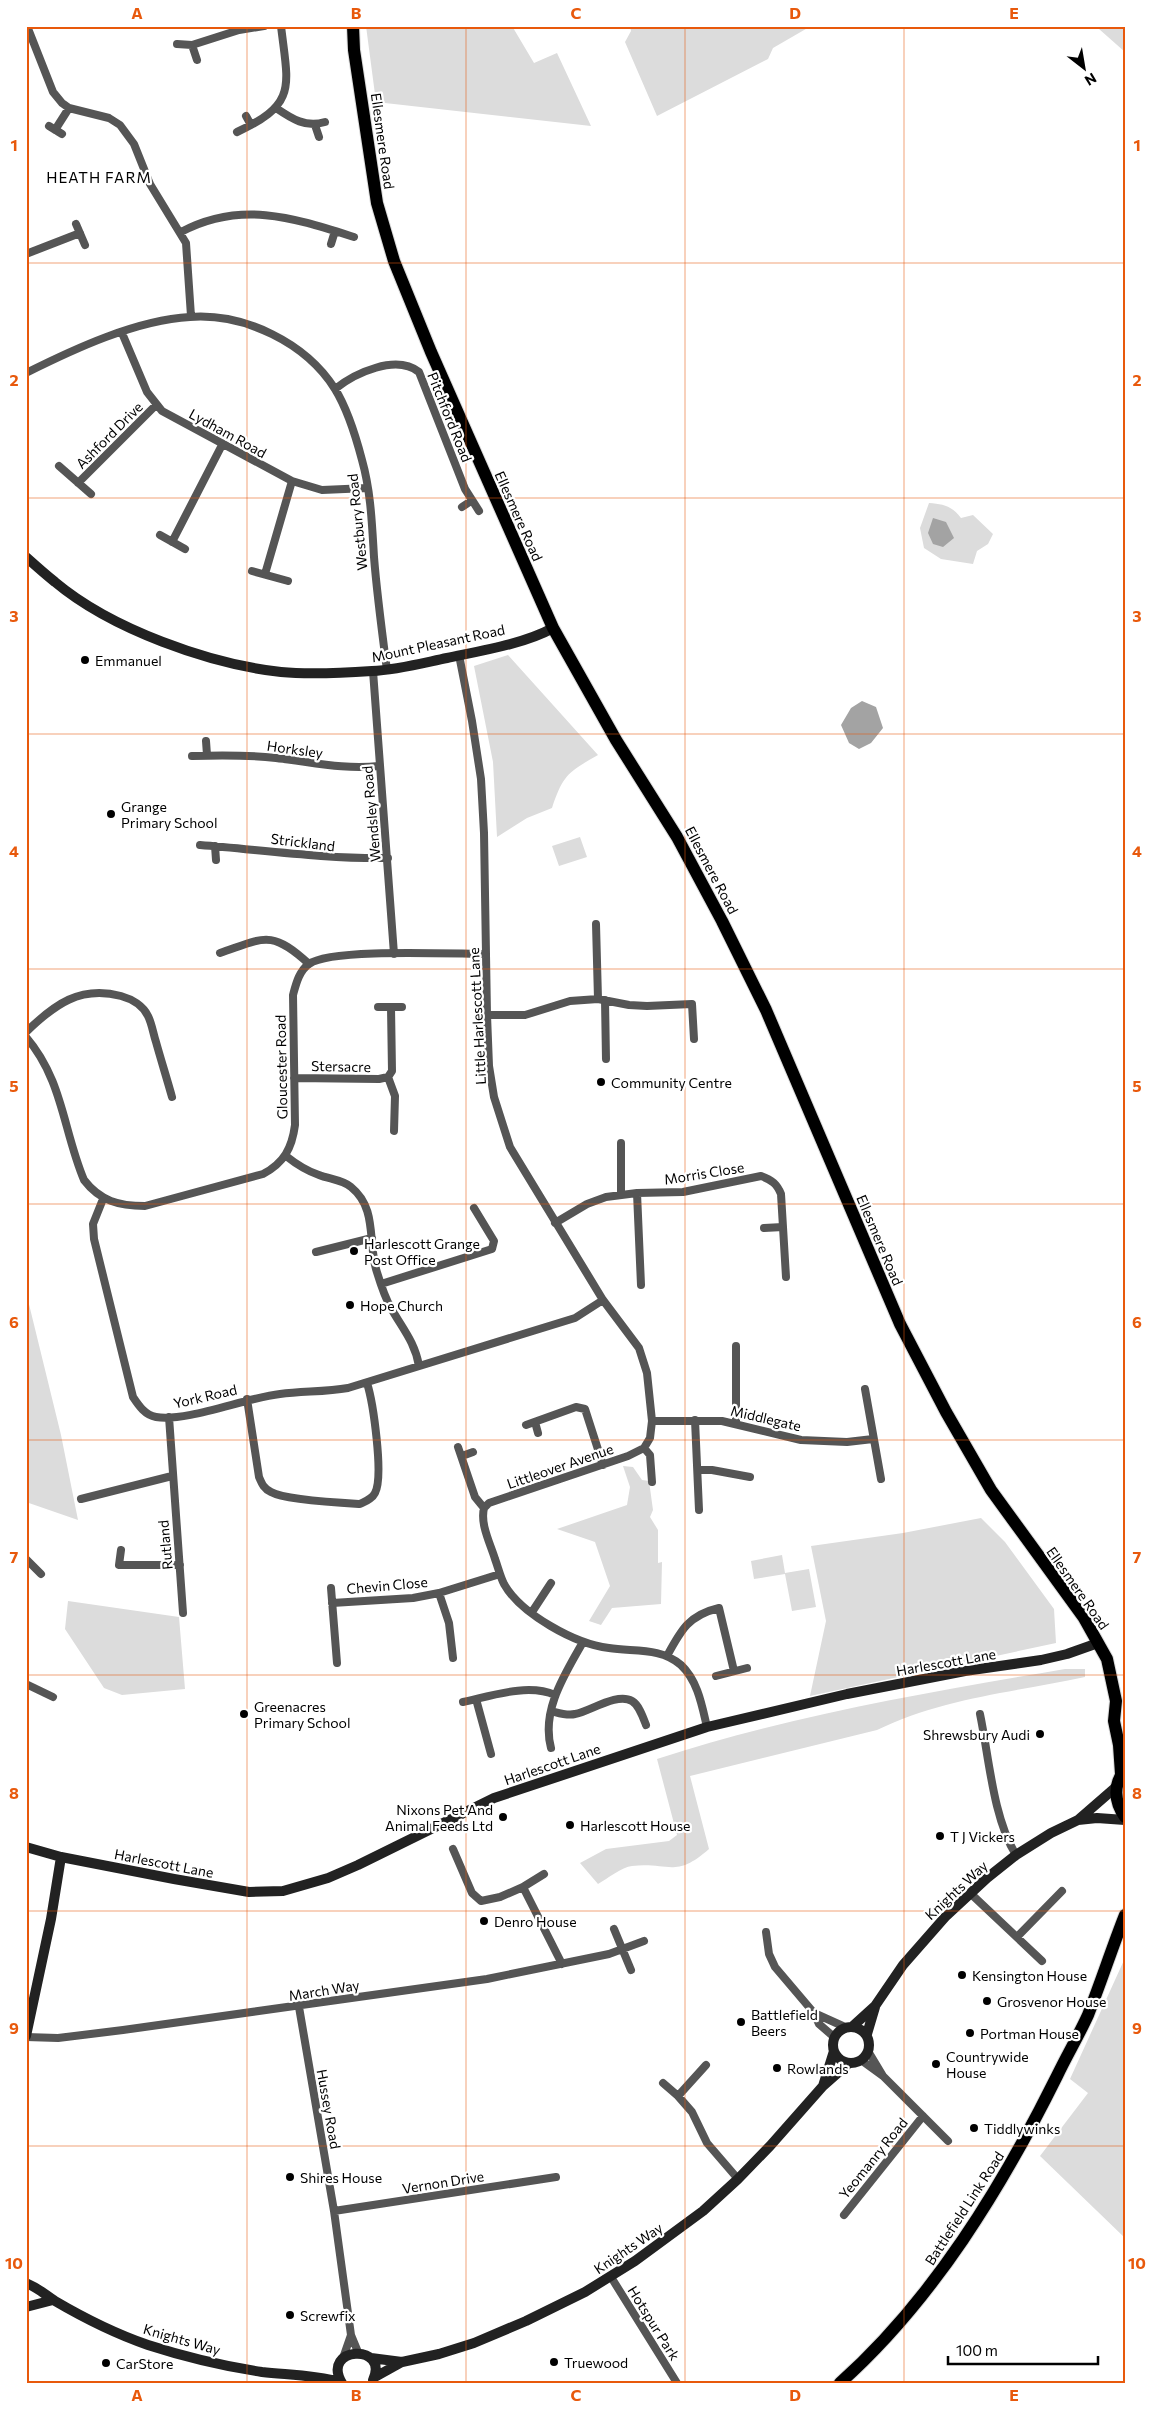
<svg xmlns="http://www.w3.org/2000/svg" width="1151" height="2409" font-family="Commissioner,sans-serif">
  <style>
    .green { fill: #dcdcdc }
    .water { fill: #a3a3a3 }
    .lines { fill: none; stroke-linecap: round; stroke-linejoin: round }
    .primary-casing { stroke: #dbdbdb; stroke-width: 14 }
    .street { stroke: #555; stroke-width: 8 }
    .secondary { stroke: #222; stroke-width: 10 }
    .primary { stroke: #000; stroke-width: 12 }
    .grid { fill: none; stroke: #e8590c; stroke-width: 1; stroke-opacity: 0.55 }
    .poi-dot { fill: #000; stroke: #fff; stroke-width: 2 }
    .labels { text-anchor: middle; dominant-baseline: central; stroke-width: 4.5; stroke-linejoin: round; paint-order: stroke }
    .street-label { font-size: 14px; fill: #000; stroke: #fff }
    .poi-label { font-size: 14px; fill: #000; stroke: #fff; text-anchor: start }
    .neighbourhood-label { font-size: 15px; letter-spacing: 1px; fill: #000; stroke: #fff }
    .neatline { fill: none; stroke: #e8590c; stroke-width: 2 }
    .grid-label { font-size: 16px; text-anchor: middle; font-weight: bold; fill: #e8590c }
  </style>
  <rect width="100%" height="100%" fill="#fff"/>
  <!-- green -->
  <path class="green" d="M366,26H512L534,63L557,53L591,126L376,102Z
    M630,26H811L773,48L768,59L657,116L625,42L631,31Z
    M1094,26H1125V52L1099,29Z
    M929,503C943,504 952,506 961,518L973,515L993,534L988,544L977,551L973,564L941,559L924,548L920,528Z
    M508,655L598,755C568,772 563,775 552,808L527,818L497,837L493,762L474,666Z
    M580,837L587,857L559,866L552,846Z
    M26,1292L61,1435L78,1520L26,1502Z
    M623,1466L633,1467L642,1480L649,1481L653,1510L650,1517L658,1530V1563L662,1562L661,1604L612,1608L601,1625L589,1621L610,1586L595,1542L557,1529L627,1505L630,1487Z
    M981,1518L1005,1542L1054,1609L1056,1643L810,1696L826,1621L811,1546L903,1533Z
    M782,1555L785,1573L809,1569L816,1607L792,1611L785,1574L754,1579L751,1561Z
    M68,1601L179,1617L185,1689L122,1695L104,1688L65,1629Z
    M1065,1669H1085V1677C1015,1692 942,1698 877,1730L690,1776L709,1849C675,1879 669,1862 632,1866C622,1867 607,1879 598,1884L580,1863L606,1849L669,1841L677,1835L657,1759C787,1716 930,1692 1065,1669Z
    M1125,1958V2238L1040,2156L1088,2093L1070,2079Z"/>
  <!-- water -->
  <path class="water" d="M933,518L946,522L954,538L943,547L933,544L928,533Z
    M862,701L876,707L883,728L871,743L859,749L849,743L841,725L851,708Z"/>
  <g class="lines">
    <!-- primary casing -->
    <g class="primary-casing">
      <path id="primary" d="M353,26L354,50L377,203L394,261L431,352L553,628L616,740L677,837L722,921L766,1010L900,1324L946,1412L991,1490L1084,1618L1107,1659L1116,1701L1114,1721L1119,1745L1121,1774
        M1125,1769C1113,1784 1114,1802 1125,1817
        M840,2383C933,2300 1002,2187 1057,2076C1067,2055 1079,2035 1088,2015C1101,1982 1112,1948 1125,1915"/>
    </g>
    <!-- street -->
    <path class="street" d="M27,26L53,92L62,103L69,108L109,118L120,125L134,144L150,184L186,243L191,316
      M177,44L192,45L239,30L264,26
      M192,45L197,60
      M276,108C292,119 306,128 325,122
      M246,116L251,125
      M315,125L319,137
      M49,126L62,134
      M55,130L69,108
      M237,132C298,104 288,86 281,26
      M76,224L85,245
      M181,232C241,200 294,218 354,237
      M331,244L335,231
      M26,254L80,233
      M122,333L147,392L162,411L292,481L322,490L368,488
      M26,373C74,349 136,320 190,317C245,313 306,343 335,389C348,410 356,437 362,460C371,492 372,525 374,557C377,595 382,632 387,670
      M335,389C355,373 396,354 419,372L465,489L479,511
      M59,466L91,494
      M78,483L156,405
      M462,507L471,501
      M160,535L185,549
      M172,542L222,445
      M252,571L288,581
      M265,574L292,481
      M459,655L472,721L481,779L484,833L487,1015L489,1066L494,1097L510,1147L603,1300L639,1348L647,1373L652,1421L650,1438L644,1448L650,1455L652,1482
      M373,671L394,954
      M206,741L207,755
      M192,756C220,755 249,755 276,758C312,762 344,770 379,766
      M200,845C263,850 325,859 388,858
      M215,846L216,860
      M596,924L598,999
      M220,953C264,938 271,929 309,964
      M605,1000L606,1059
      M378,1007H402
      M391,1007L392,1071L388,1077L395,1096L394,1131
      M487,1015H525L570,1001L598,999L629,1005L647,1006L692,1004L694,1039
      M26,1032C54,1005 80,985 121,996C132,999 143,1006 148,1016C152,1024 153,1033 156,1042C161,1060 167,1079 172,1097
      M26,1037C63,1080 63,1130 84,1180C100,1201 119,1206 145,1206L263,1174C284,1163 292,1148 295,1125L293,995C296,984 299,971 309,964C330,948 453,954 486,954
      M294,1078L379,1079L388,1077
      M621,1143V1194
      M286,1156C296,1164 307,1171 319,1175C329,1179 343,1180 351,1187C377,1208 368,1240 376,1269C380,1282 384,1296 391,1308C402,1328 415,1342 419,1366
      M637,1193L641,1285
      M103,1199L93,1224L94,1239L133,1397C139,1406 145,1415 156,1417C187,1422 245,1398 280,1394C303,1391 325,1392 348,1388L575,1318L603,1300
      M555,1223L587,1204L606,1197L637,1193L683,1192L761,1176C772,1180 777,1184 781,1194L786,1277
      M764,1228L783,1227
      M316,1252L372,1238
      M381,1284L492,1249L494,1241L474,1208
      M865,1389L881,1479
      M247,1399L259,1477C262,1484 264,1489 271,1492C285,1500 342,1503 360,1504C366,1501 372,1499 375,1493C384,1476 373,1402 367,1383
      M169,1417L183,1613
      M695,1420L699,1510
      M652,1421H722L801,1440L847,1442L873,1439
      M535,1422L538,1433
      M736,1423V1346
      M526,1425L576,1407L585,1409L603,1465
      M458,1447L475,1497L484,1508
      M462,1456L473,1452
      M698,1470H712L750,1477
      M81,1499L172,1476
      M484,1508C480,1524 490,1543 495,1559C498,1567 500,1576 504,1584C521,1614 575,1644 609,1648C633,1652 661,1647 681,1665C698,1681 702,1706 707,1727
      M484,1508L489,1503L628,1456L644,1448
      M121,1550L119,1565H180
      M26,1559L41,1574
      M331,1588L337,1663
      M439,1593L449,1623L453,1658
      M332,1603L413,1598L439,1593L500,1574
      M532,1612L551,1583
      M667,1656C681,1630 689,1615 719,1608L734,1671
      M716,1676L747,1668
      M26,1684L53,1697
      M476,1699L491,1754
      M463,1702C491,1696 528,1683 555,1695
      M551,1711C559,1713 567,1716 575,1714C589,1712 617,1692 632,1701C639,1705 643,1717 646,1725
      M980,1714C989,1757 993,1818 1016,1855
      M551,1748C541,1710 565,1674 583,1642
      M453,1849L472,1893L481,1901L500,1897L523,1887L562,1964
      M523,1887L544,1874
      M970,1893L1042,1961
      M614,1929L631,1970
      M766,1932L769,1954L775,1967L814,2013L819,2024L834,2037
      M1017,1937L1062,1891
      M299,2007L334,2211L351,2335L358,2352
      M814,2013L845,2027
      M26,2037L58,2038L123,2030L487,1979L609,1954L644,1941
      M868,2051L883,2076L948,2141
      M861,2060L883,2076
      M663,2083L678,2096L692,2112L707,2143L738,2179
      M678,2096L706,2065
      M334,2211L556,2177
      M844,2215L923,2116
      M611,2277L677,2383
      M343,2358L351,2335"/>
    <!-- secondary -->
    <path class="secondary" d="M26,557C36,566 45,574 55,582C111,629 209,664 281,672C311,675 343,673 372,671C397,670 423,663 447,658C480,651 524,644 553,628
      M1078,1820L1116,1787
      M26,1847L61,1857L174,1879L249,1892L283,1891L328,1878L358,1865L494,1798L707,1727L847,1694L965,1671L1041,1660L1067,1654L1098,1643
      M853,2026L875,2006L903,1965L946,1916L987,1878L1016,1855L1051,1833L1078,1820L1097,1818L1125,1820
      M833 2045a18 18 0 1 1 36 0a18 18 0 1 1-36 0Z
      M867,2034L875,2007
      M26,2036L51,1919L61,1857
      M823,2086L834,2051
      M26,2283C40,2289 44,2294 55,2301C84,2318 116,2334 148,2345C185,2357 223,2366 262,2372C290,2375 313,2375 341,2382
      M26,2307L53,2300
      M371,2358L402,2362
      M375,2377L402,2362L439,2354L474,2343L526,2321L585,2292L635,2261L703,2211L738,2179L770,2146L823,2086L849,2063
      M342,2383C320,2346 390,2343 373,2380"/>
    <!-- primary -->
    <use href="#primary" class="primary"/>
  </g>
  <!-- grid -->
  <path class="grid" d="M247,26V2383M466,26V2383M685,26V2383M904,26V2383M26,263H1125M26,498H1125M26,734H1125M26,969H1125M26,1204H1125M26,1440H1125M26,1675H1125M26,1911H1125M26,2146H1125"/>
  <!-- markers -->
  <g class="poi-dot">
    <circle cx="85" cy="660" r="5"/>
    <circle cx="111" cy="814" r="5"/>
    <circle cx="601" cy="1082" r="5"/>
    <circle cx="354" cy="1251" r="5"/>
    <circle cx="350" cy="1305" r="5"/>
    <circle cx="244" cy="1714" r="5"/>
    <circle cx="1040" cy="1734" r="5"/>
    <circle cx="503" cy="1817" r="5"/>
    <circle cx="570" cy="1825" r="5"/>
    <circle cx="940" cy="1836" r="5"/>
    <circle cx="484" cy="1921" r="5"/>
    <circle cx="962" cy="1975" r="5"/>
    <circle cx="987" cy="2001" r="5"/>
    <circle cx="741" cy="2022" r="5"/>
    <circle cx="970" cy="2033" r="5"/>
    <circle cx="936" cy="2064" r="5"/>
    <circle cx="777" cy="2068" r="5"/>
    <circle cx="974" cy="2128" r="5"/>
    <circle cx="290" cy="2177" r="5"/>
    <circle cx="290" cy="2315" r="5"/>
    <circle cx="554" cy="2362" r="5"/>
    <circle cx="106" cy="2363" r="5"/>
  </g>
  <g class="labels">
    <!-- street labels -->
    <g class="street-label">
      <text transform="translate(383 141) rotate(82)">Ellesmere Road</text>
      <text transform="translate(450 417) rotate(68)">Pitchford Road</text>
      <text transform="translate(228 433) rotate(29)">Lydham Road</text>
      <text transform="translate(109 435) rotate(-45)">Ashford Drive</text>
      <text transform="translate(519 516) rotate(66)">Ellesmere Road</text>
      <text transform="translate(357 522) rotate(-96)">Westbury Road</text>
      <text transform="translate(438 643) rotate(-12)">Mount Pleasant Road</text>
      <text transform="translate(295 749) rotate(8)">Horksley</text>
      <text transform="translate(371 814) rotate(-95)">Wendsley Road</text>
      <text transform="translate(303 842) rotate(7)">Strickland</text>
      <text transform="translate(712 870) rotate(62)">Ellesmere Road</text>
      <text transform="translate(477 1016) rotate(-93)">Little Harlescott Lane</text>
      <text transform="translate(341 1066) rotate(1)">Stersacre</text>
      <text transform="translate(281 1067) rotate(-91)">Gloucester Road</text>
      <text transform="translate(704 1173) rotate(-9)">Morris Close</text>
      <text transform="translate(880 1240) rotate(67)">Ellesmere Road</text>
      <text transform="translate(205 1396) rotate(-13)">York Road</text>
      <text transform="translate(766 1418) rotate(13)">Middlegate</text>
      <text transform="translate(560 1466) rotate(-19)">Littleover Avenue</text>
      <text transform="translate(165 1545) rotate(-95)">Rutland</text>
      <text transform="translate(387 1585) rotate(-5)">Chevin Close</text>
      <text transform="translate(1078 1588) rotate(55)">Ellesmere Road</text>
      <text transform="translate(946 1662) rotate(-10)">Harlescott Lane</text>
      <text transform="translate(552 1764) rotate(-19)">Harlescott Lane</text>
      <text transform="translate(164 1863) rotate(11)">Harlescott Lane</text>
      <text transform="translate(956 1890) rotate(-43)">Knights Way</text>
      <text transform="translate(324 1990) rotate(-9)">March Way</text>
      <text transform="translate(329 2109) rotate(80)">Hussey Road</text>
      <text transform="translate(873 2158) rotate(-51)">Yeomanry Road</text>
      <text transform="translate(443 2182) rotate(-9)">Vernon Drive</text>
      <text transform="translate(964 2208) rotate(-57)">Battlefield Link Road</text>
      <text transform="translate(628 2248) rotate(-34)">Knights Way</text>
      <text transform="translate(654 2323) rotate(58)">Hotspur Park</text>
      <text transform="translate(182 2339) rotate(16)">Knights Way</text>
    </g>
    <!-- poi labels -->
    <g class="poi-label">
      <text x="95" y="660">Emmanuel</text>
      <text x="121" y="806">Grange<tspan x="121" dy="16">Primary School</tspan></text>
      <text x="611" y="1082">Community Centre</text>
      <text x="364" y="1243">Harlescott Grange<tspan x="364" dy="16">Post Office</tspan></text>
      <text x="360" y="1305">Hope Church</text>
      <text x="254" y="1706">Greenacres<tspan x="254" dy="16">Primary School</tspan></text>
      <text x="1030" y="1734" text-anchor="end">Shrewsbury Audi</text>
      <text x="493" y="1809" text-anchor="end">Nixons Pet And<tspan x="493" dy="16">Animal Feeds Ltd</tspan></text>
      <text x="580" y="1825">Harlescott House</text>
      <text x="950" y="1836">T J Vickers</text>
      <text x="494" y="1921">Denro House</text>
      <text x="972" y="1975">Kensington House</text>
      <text x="997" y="2001">Grosvenor House</text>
      <text x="751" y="2014">Battlefield<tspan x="751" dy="16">Beers</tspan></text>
      <text x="980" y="2033">Portman House</text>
      <text x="946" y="2056">Countrywide<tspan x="946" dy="16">House</tspan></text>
      <text x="787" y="2068">Rowlands</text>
      <text x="984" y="2128">Tiddlywinks</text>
      <text x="300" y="2177">Shires House</text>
      <text x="300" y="2315">Screwfix</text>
      <text x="564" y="2362">Truewood</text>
      <text x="116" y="2363">CarStore</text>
    </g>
    <!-- neighbourhood labels -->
    <g class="neighbourhood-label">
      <text x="99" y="177">HEATH FARM</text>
    </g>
  </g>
  <!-- border -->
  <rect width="1151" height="2409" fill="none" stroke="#ffffff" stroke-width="55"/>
  <!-- north arrow -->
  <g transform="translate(1084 68) rotate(149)" stroke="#ffffff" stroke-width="4" paint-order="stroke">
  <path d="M0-4L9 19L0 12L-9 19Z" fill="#000000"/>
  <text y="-8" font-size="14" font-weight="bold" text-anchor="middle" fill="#000000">N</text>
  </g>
  <!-- scale -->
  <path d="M948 2356v8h150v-8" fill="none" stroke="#000000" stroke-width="2.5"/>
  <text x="956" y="2356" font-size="15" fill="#000000" stroke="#ffffff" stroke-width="4" paint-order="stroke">100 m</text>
  <rect x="28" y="28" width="1096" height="2354" class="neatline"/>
  <g class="grid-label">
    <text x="137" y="19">A</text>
    <text x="356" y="19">B</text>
    <text x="576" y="19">C</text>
    <text x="795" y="19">D</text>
    <text x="1014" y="19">E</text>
    <text x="14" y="151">1</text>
    <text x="1137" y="151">1</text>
    <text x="14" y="386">2</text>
    <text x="1137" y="386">2</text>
    <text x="14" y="622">3</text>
    <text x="1137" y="622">3</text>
    <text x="14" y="857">4</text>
    <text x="1137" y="857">4</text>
    <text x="14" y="1092">5</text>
    <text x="1137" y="1092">5</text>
    <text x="14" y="1328">6</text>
    <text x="1137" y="1328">6</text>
    <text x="14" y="1563">7</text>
    <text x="1137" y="1563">7</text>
    <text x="14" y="1799">8</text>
    <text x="1137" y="1799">8</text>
    <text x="14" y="2034">9</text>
    <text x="1137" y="2034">9</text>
    <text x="14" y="2269">10</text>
    <text x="1137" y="2269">10</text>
    <text x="137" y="2401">A</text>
    <text x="356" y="2401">B</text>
    <text x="576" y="2401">C</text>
    <text x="795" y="2401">D</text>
    <text x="1014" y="2401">E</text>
  </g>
</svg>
